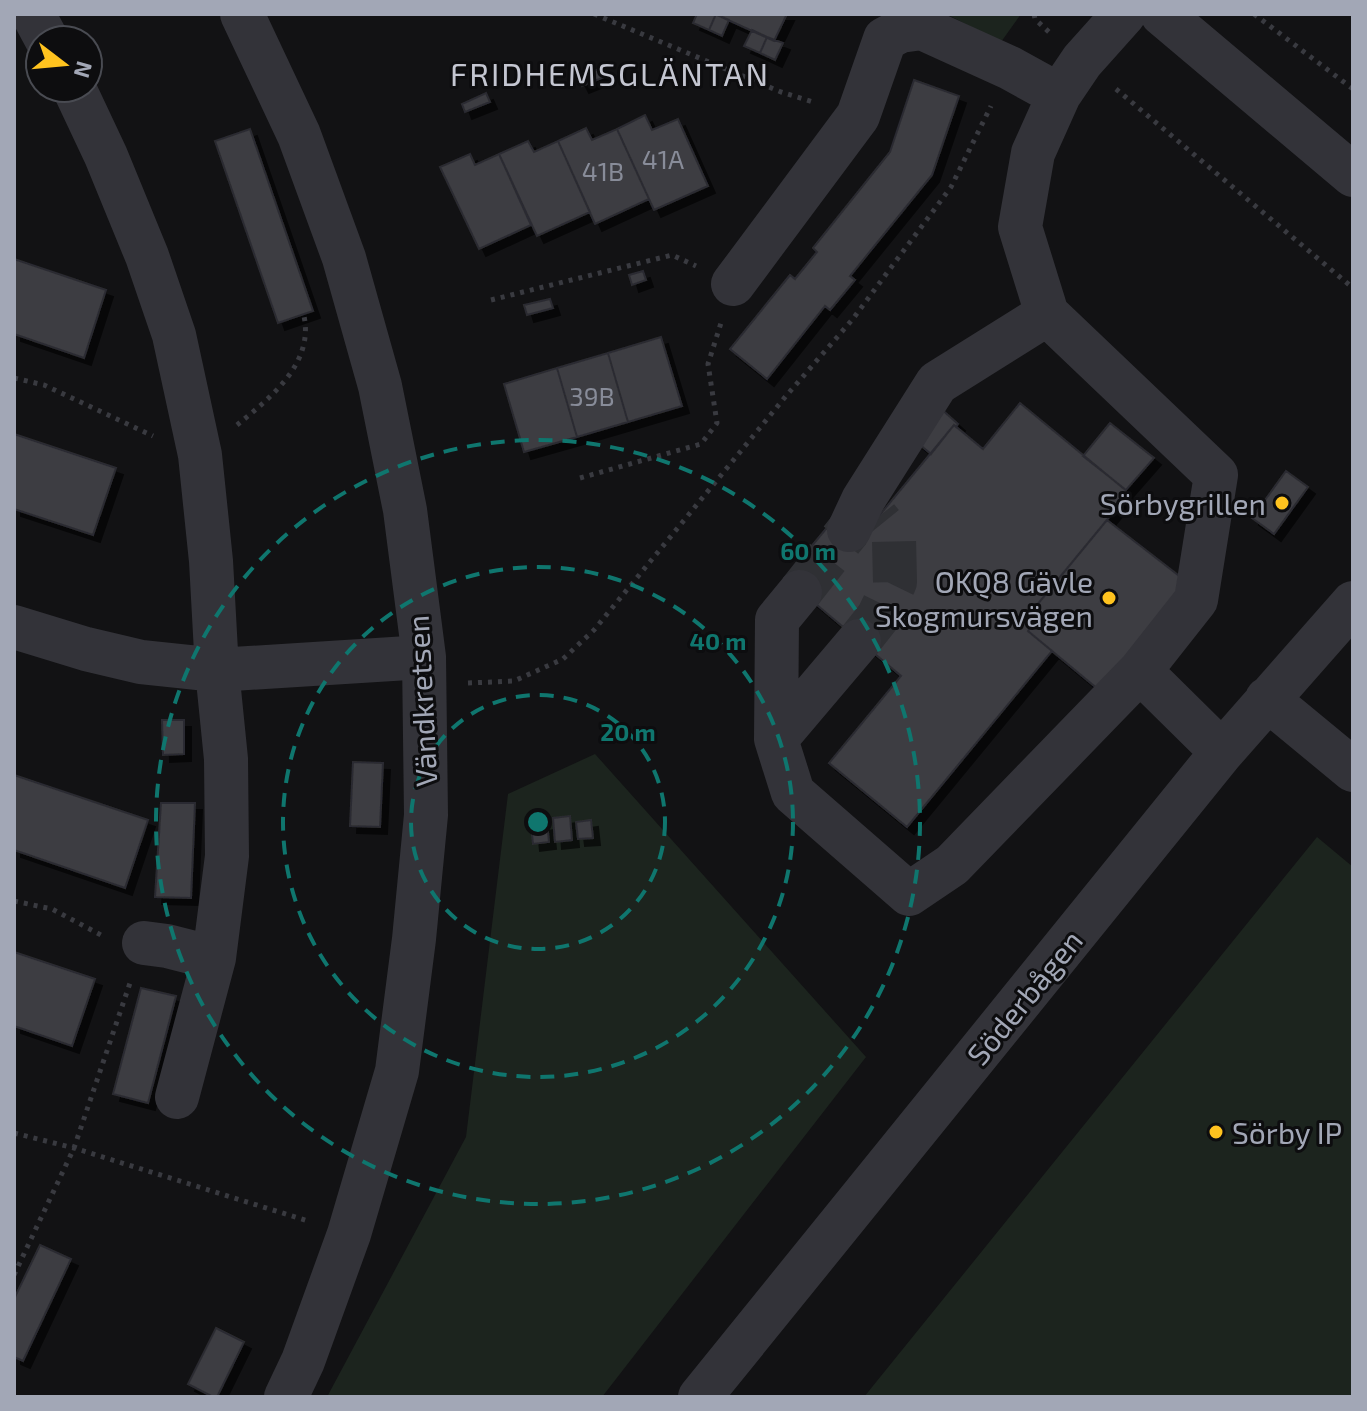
<svg xmlns="http://www.w3.org/2000/svg" width="1367" height="1411" font-family="'Exo 2',sans-serif">
  <style>
    .green { fill: #1c241e }
    .building { fill: #3c3c42; stroke: #2c2c30; stroke-width: 2; filter: url(#shadow) }
    .lines { fill: none; stroke-linecap: round; stroke-linejoin: round }
    .minor-tunnel { stroke: #2f3034; stroke-width: 44; stroke-dasharray: 44 22; stroke-linecap: butt }
    .path { stroke: #393a40; stroke-width: 5; stroke-dasharray: 4 6; stroke-linecap: butt }
    .minor { stroke: #333339; stroke-width: 44 }
    .ring { fill: none; stroke: #0f766e; stroke-width: 4; stroke-dasharray: 14 10 }
    .poi-dot { fill: #ffc31f; stroke: #0d0d0f; stroke-width: 3 }
    .labels { text-anchor: middle; dominant-baseline: central; stroke-width: 6; stroke-linejoin: round; paint-order: stroke }
    .number-label { font-size: 26px; fill: #888c99 }
    .poi-label { font-size: 30px; fill: #a2a7b6; stroke: #0d0d0f; text-anchor: end }
    .street-label { font-size: 30px; fill: #a2a7b6; stroke: #0d0d0f }
    .neighbourhood-label { font-size: 32px; letter-spacing: 2px; fill: #c4c6d1; stroke: #0d0d0f }
    .centre { fill: #0f766e; stroke: #0d0d0f; stroke-width: 4 }
    .ring-label { font-size: 24px; text-anchor: middle; font-weight: bold; fill: #0f766e; stroke: #0d0d0f; stroke-width: 6; stroke-linejoin: round; paint-order: stroke }
  </style>
  <defs>
    <filter id="shadow"><feDropShadow dx="7" dy="7" stdDeviation="0" flood-color="#0009"/></filter>
  </defs>
  <rect width="100%" height="100%" fill="#121214"/>
  <!-- green -->
  <path class="green" d="M946,14H1021L1001,42Z
    M595,754L866,1057L602,1397H327L466,1137L508,794Z
    M1317,837L1353,867V1397H864Z"/>
  <!-- building -->
  <path class="building" d="M697,14H716L709,30L693,23Z
    M715,14H787L774,41Z
    M716,14L729,20L722,36L709,30Z
    M752,30L767,37L760,53L744,46Z
    M767,37L783,43L775,60L760,53Z
    M603,67L607,76L582,86L578,78Z
    M914,80L959,96L932,175L850,276L855,280L830,310L825,306L767,379L730,349L790,275L795,279L817,252L813,248L890,152Z
    M486,93L490,102L465,112L462,104Z
    M645,115L652,130L678,119L708,186L654,210L617,129Z
    M586,128L592,140L617,129L649,199L595,224L558,141Z
    M250,129L313,311L278,323L215,141Z
    M528,141L534,152L558,141L590,212L537,236L499,154Z
    M470,154L475,165L499,154L531,225L479,249L440,167Z
    M14,259L106,290L84,358L14,334Z
    M643,271L646,280L632,285L629,275Z
    M550,299L553,308L527,315L524,305Z
    M661,337L682,406L628,422L608,353Z
    M608,353L628,422L577,437L557,368Z
    M557,368L577,437L524,452L504,384Z
    M1020,403L1129,493L1032,611L1039,617L1028,631L1052,651L907,827L829,763L901,676L785,578L835,518L860,539L954,425L983,449Z
    M939,407L958,424L956,427L954,425L931,454L913,439Z
    M1110,423L1154,458L1126,490L1083,456Z
    M14,434L116,468L93,535L14,509Z
    M1286,471L1308,487L1274,534L1252,518Z
    M1107,520L1187,582L1099,690L1028,631L1039,617L1032,611Z
    M162,720H184V754L163,755Z
    M353,762L383,763L380,827L350,826Z
    M14,775L148,820L125,888L14,850Z
    M161,803H195L191,898L155,897Z
    M570,816L572,840L555,842L553,818Z
    M591,820L593,838L578,839L576,822Z
    M547,823L549,842L533,844L531,825Z
    M14,952L95,979L72,1046L14,1026Z
    M141,988L176,996L148,1103L113,1094Z
    M40,1245L71,1259L23,1361L14,1357V1299Z
    M216,1328L244,1342L217,1397H213L188,1384Z"/>
  <g class="lines">
    <!-- minor-tunnel -->
    <path class="minor-tunnel" d="M800,592L849,530
      M859,641L878,617L895,582L894,539L877,518"/>
    <!-- path -->
    <path class="path" d="M594,14L781,92L816,103
      M1034,14L1035,19L1051,34
      M1254,14L1353,89
      M1116,89L1353,288
      M491,300L672,255L696,266
      M14,378L44,385L153,436
      M237,425C270,398 314,364 304,316
      M580,478L701,444L717,423L708,364L721,323
      M468,683L514,681L563,659L594,630L786,396L852,320L951,187L991,106
      M14,901L52,909L101,935
      M14,1133L74,1148L308,1221
      M14,1275L74,1148L130,983"/>
    <!-- minor -->
    <path class="minor" d="M33,14L47,40
      M242,14L299,135L344,258L380,386L405,510L424,657L426,815L414,939L397,1071L349,1234L303,1361L286,1397
      M1124,14L1082,61L1059,95L1033,153L1020,227L1047,314L1216,475L1196,600L1140,671L1222,752
      M1162,14L1353,175
      M74,88L106,156L147,256L174,335L200,455L211,561L217,670L226,759L227,856L214,958L177,1097
      M733,284L858,116L885,39L900,31L922,28L1010,68L1059,95
      M849,530L863,500L937,383L1047,314
      M800,592L777,620L776,739L793,793L909,894L952,865L1140,671
      M14,627L86,649L141,662L217,670L424,657
      M1267,699L1353,770
      M776,739L859,641
      M144,943L167,946L214,958
      M700,1397L1222,752L1353,603"/>
  </g>
  <!-- distance rings -->
  <g class="ring">
    <circle cx="538" cy="822" r="127"/>
    <circle cx="538" cy="822" r="255"/>
    <circle cx="538" cy="822" r="382"/>
  </g>
  <!-- markers -->
  <g class="poi-dot">
    <circle cx="1282" cy="503" r="8"/>
    <circle cx="1109" cy="598" r="8"/>
    <circle cx="1216" cy="1132" r="8"/>
  </g>
  <g class="labels">
    <!-- number labels -->
    <g class="number-label">
      <text x="663" y="158">41A</text>
      <text x="603" y="170">41B</text>
      <text x="592" y="395">39B</text>
    </g>
    <!-- poi labels -->
    <g class="poi-label">
      <text x="1266" y="503">Sörbygrillen</text>
      <text x="1093" y="581">OKQ8 Gävle<tspan x="1093" dy="34">Skogmursvägen</tspan></text>
      <text x="1232" y="1132" text-anchor="start">Sörby IP</text>
    </g>
    <!-- street labels -->
    <g class="street-label">
      <text transform="translate(421 701) rotate(-93)">Vändkretsen</text>
      <text transform="translate(1024 997) rotate(-51)">Söderbågen</text>
    </g>
    <!-- neighbourhood labels -->
    <g class="neighbourhood-label">
      <text x="610" y="73">FRIDHEMSGLÄNTAN</text>
    </g>
  </g>
  <circle cx="538" cy="822" r="12" class="centre"/>
  <g class="ring-label">
    <text x="808" y="560">60 m</text>
    <text x="718" y="650">40 m</text>
    <text x="628" y="741">20 m</text>
  </g>
  <!-- border -->
  <rect width="1367" height="1411" fill="none" stroke="#a2a7b6" stroke-width="32"/>
  <!-- north arrow -->
  <g transform="translate(64 64) rotate(106)"><circle r="38" fill="#0d0d0f" stroke="#494b52" stroke-width="2"/>
  <path d="M0-6L14 30L0 20L-14 30Z" fill="#ffc31f"/>
  <text y="-12" font-size="22" font-weight="bold" text-anchor="middle" fill="#a2a7b6">N</text>
  </g>
</svg>
